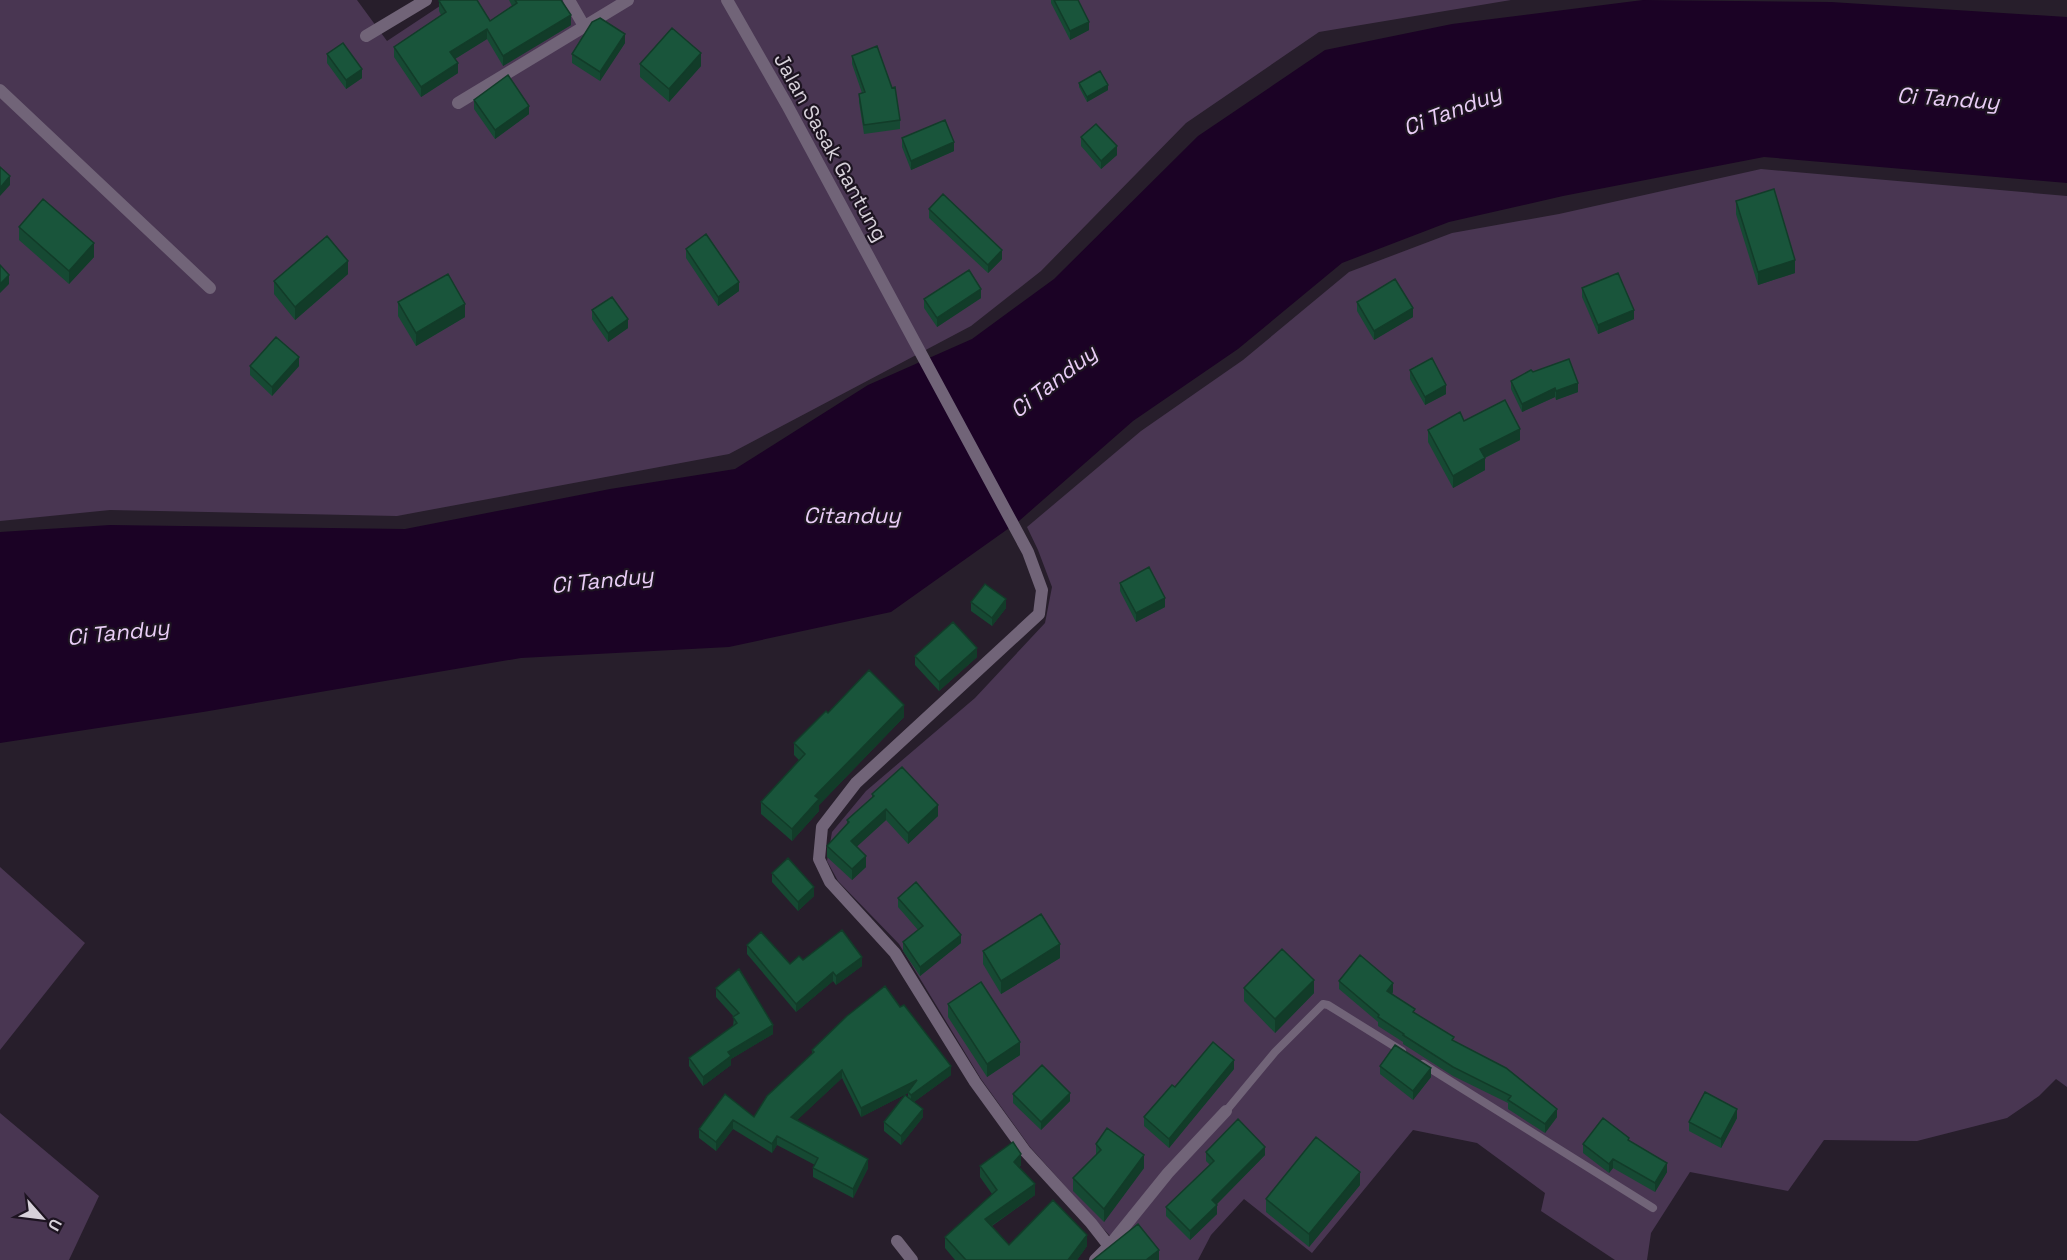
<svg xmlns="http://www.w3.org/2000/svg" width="2067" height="1260" font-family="'Space Grotesk',sans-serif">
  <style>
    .green { fill: #493652 }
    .water { fill: #1b0225 }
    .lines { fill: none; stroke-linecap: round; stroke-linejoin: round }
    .lane { stroke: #716478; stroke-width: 8 }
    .street { stroke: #716478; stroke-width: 12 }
    .wall { fill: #164933 }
    .shaded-wall { fill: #123c29 }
    .building { fill: #19553b; stroke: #123c29; stroke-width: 1.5 }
    .labels { text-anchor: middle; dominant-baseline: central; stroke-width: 4.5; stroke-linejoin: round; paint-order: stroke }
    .street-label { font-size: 21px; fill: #d7d1da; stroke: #1d1421 }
    .water-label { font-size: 22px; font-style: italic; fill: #eacef7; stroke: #1d1421 }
  </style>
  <rect width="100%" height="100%" fill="#271e2b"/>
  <!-- green -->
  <path class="green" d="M0,0H357L387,41L449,0H1511L1319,32L1186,123L1041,271L971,326L729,454L397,516L110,510L0,521Z
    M1761,169L2067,196V1087L2056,1079L2039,1096L2007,1118L1917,1141L1824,1140L1788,1191L1690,1172L1651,1233L1647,1260H1615L1541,1211L1545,1193L1477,1143L1413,1130L1312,1253L1244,1199L1211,1235L1198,1260H1107L1110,1236L1030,1147L981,1079L899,944L838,881L827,861L832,832L866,791L975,698L1045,623L1052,587L1038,550L1027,527L1141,431L1243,360L1349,272L1452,233L1559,214Z
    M0,867L85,943L0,1050Z
    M0,1113L99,1196L69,1260H0Z"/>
  <!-- water -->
  <path class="water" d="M1643,0L1831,2L2067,17V183L1764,157L1563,196L1449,222L1342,263L1238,349L1133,421L1019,521L891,612L729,647L521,658L203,712L0,743V532L110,525L405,529L610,489L735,469L868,385L972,339L1054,279L1198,136L1325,50L1452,24Z"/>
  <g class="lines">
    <!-- lane -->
    <path class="lane" d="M1423,1064L1653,1208
      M1226,1111L1275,1052L1323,1004L1328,1005L1402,1051"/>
    <!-- street -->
    <path class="street" d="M569,0L584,26
      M727,0L787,105L1028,552L1042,590L1039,614L856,783L822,827L819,859L830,882L895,953L975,1082L1025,1151L1091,1223L1109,1246
      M366,36L426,0
      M0,90L210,288
      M458,103L628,0
      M897,1241L912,1260
      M1095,1260L1109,1246L1168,1173L1226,1111"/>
  </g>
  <!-- wall -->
  <path class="wall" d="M509,0H561L571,25L503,66L487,39L455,59L458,73L421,97L394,57V47L441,15L439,11V1L490,21L512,6Z
    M1051,0H1078L1089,30L1070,40L1051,3Z
    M625,43L600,81L572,63V54Z
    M327,54L362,78L346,89L327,63Z
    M852,56L892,88L900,120V129L864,134L859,102V94L862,93L852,64Z
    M640,64L701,66L669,102L640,77Z
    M1079,83L1108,90L1087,102L1079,87Z
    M474,100L529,114L495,139L474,109Z
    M1081,137L1117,155L1101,169L1081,146Z
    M902,138L954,151L911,170L902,147Z
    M1736,201L1795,273L1758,285L1736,214Z
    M929,209L1002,259L988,273L929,218Z
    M19,227L94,257L69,284L19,240Z
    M686,249L739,291L718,306L686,258Z
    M348,274L295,320L274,294V281Z
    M1582,288L1634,319L1598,334L1582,297Z
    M981,298L937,327L924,308V299Z
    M398,302L465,317L416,346L398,316Z
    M1357,302L1413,317L1374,340L1357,311Z
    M592,310L628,328L608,342L592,319Z
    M250,366H299L272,396L250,375Z
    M1410,370L1446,394L1425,405L1410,379Z
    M1533,372L1578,392L1556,400L1555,397L1522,412L1511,389V381Z
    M1428,430L1520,440L1485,458V470L1453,488L1428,442Z
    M1120,583L1165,607L1136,622L1120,591Z
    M971,602L1006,608L992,626L971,611Z
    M915,656L977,657L939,691L915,665Z
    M828,713L904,717L819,805V811L792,841L761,814V802L799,760L794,755V743Z
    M872,794L938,816L908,844L886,820L856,847L866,867L852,880L827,857V846L847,824V820L872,798Z
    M772,873L814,896L798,911L772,882Z
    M898,898L961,943L920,976L903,951V942L918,930L898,907Z
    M747,945L790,964L803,960L862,966L836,985L833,981L796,1012L747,954Z
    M983,951L1060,958L1001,994L983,964Z
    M1339,981L1393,992L1392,994L1415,1013L1557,1117L1545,1133L1508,1109V1103L1453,1076L1403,1044V1042L1378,1026V1022L1339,989Z
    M716,988L773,1034L731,1059V1065L703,1086L689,1066V1058L733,1026L734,1017L716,997Z
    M1244,988L1314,993L1275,1033L1244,1001Z
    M948,1004L1020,1055L987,1077L948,1017Z
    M900,1007L951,1075L914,1102L923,1117L901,1145L884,1131V1122L908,1097V1093L861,1117L842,1078L797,1120L868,1168L853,1198L813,1177V1168L815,1165L777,1145L772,1153L733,1129L716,1151L699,1138V1129L725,1094L754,1117L812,1054V1050Z
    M1380,1066L1431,1077L1413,1100L1380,1074Z
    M1234,1069L1169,1148L1144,1126V1117Z
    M1013,1094L1070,1101L1041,1130L1013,1103Z
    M1737,1118L1721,1148L1689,1131V1122Z
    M1629,1141L1667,1172L1655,1192L1613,1168L1609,1173L1583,1153V1144Z
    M1096,1144L1144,1168L1104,1222L1073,1191V1178L1096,1155Z
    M1206,1152L1265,1155L1216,1205L1217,1214L1190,1240L1166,1216V1207L1210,1165L1206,1161Z
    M1021,1165L1019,1168L1035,1195L992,1226L1009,1245L1087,1246L1077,1260H955L945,1248V1237L992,1194L980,1177V1166Z
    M1360,1185L1309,1247L1266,1212V1199Z"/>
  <!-- shaded-wall -->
  <path class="shaded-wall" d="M571,15V25L503,66V56Z
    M1089,22V30L1070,40V31Z
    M487,29V39L450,62V52Z
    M625,34V43L600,81V72Z
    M701,53V66L669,102V89Z
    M458,63V73L421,97V87Z
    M362,69V78L346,89V80Z
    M1108,85V90L1087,102V97Z
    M529,106V114L495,139V130Z
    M954,142V151L911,170V161Z
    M1117,146V155L1101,169V161Z
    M10,176V185L0,196V188Z
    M94,243V257L69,284V271Z
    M1002,250V259L988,273V265Z
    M1795,260V273L1758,285V272Z
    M348,261V274L295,320V307Z
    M9,275V284L0,293V284Z
    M739,282V291L718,306V297Z
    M981,289V298L937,327V318Z
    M465,304V317L416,346V333Z
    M1413,308V317L1374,340V331Z
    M1634,310V319L1598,334V325Z
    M628,319V328L608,342V333Z
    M299,357V366L272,396V387Z
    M1578,383V392L1556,400V391Z
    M1446,385V394L1425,405V397Z
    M1555,388V397L1522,412V404Z
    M1520,429V440L1480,460V449Z
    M1485,458V470L1453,488V476Z
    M1165,598V607L1136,622V613Z
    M1006,599V608L992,626V618Z
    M977,648V657L939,691V682Z
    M904,705V717L819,805V811L792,841V829L815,796Z
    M938,805V816L908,844V833Z
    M886,809V820L851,852V841Z
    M866,856V867L852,880V869Z
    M814,887V896L798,911V902Z
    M961,935V943L920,976V967Z
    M1060,944V958L1001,994V981Z
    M862,957V966L836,985V976Z
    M833,972V981L796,1012V1004Z
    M1314,980V993L1275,1033V1019Z
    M1393,983V992L1387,1000V991Z
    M773,1025V1034L731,1059V1065L703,1086V1077L728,1052Z
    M1020,1042V1055L987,1077V1064Z
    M1234,1060V1069L1169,1148V1139Z
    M951,1066V1075L911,1104V1095Z
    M1431,1068V1077L1413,1100V1091Z
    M842,1070V1078L791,1126V1117Z
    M917,1080L908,1092V1093L861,1117V1108Z
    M1070,1093V1101L1041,1130V1122Z
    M923,1109V1117L901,1145V1136Z
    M1557,1109V1117L1545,1133V1124Z
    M1737,1109V1118L1721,1148V1139Z
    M733,1120V1129L716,1151V1142Z
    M777,1136V1145L772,1153V1144Z
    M1265,1147V1155L1212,1209V1200Z
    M1021,1154V1165L1014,1174V1162Z
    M1144,1155V1168L1104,1222V1209Z
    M868,1159V1168L853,1198V1189Z
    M1613,1159V1168L1609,1173V1164Z
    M1667,1163V1172L1655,1192V1183Z
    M1360,1172V1185L1309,1247V1234Z
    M1035,1184V1195L985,1230V1219Z
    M1217,1205V1214L1190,1240V1231Z
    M1087,1235V1246L1077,1260H1068Z
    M1159,1250V1260H1146Z"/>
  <!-- building -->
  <path class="building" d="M441,0H477L490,21L517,3L515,0H561L571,15L503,56L487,29L450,52L458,63L421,87L394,47L446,12L439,1Z
    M1054,0H1078L1089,22L1070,31Z
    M600,18L625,34L600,72L572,54L592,22Z
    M672,28L701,53L669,89L640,64Z
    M343,43L362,69L346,80L327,54Z
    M877,46L892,88L895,87L900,120L864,125L859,94L865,92L852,56Z
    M1100,71L1108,85L1087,97L1079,83Z
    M508,75L529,106L495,130L474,100Z
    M945,120L954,142L911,161L902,138Z
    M1096,124L1117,146L1101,161L1081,137Z
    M0,167L10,176L0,188Z
    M1774,189L1795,260L1758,272L1736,201Z
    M943,194L1002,250L988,265L929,209Z
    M43,199L94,243L69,271L19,227Z
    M706,234L739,282L718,297L686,249Z
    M327,236L348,261L295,307L274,281Z
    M0,265L9,275L0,284Z
    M969,270L981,289L937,318L924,299Z
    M1618,273L1634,310L1598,325L1582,288Z
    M448,274L465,304L416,333L398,302Z
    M1395,279L1413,308L1374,331L1357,302Z
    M612,297L628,319L608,333L592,310Z
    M276,337L299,357L272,387L250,366Z
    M1432,358L1446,385L1425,397L1410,370Z
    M1569,359L1578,383L1556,391L1555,388L1522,404L1511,381L1531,370L1533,372Z
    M1505,400L1520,429L1480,449L1485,458L1453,476L1428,430L1460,412L1464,421Z
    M1149,567L1165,598L1136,613L1120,583Z
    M985,584L1006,599L992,618L971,602Z
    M953,622L977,648L939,682L915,656Z
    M869,670L904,705L815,796L819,799L792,829L761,802L805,754L794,743L826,711L828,713Z
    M902,767L938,805L908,833L886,809L851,841L866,856L852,869L827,846L849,822L847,820L874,796L872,794Z
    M788,858L814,887L798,902L772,873Z
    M916,882L961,935L920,967L903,942L923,926L898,898Z
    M1041,914L1060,944L1001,981L983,951Z
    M842,930L862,957L836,976L833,972L796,1004L747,945L761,932L790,964L799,956L803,960Z
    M1282,949L1314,980L1275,1019L1244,988Z
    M1360,955L1393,983L1387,991L1415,1009L1413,1012L1454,1037L1452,1040L1506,1068L1557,1109L1545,1124L1508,1100L1511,1096L1453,1067L1403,1035L1404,1034L1378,1017L1379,1015L1339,981Z
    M739,969L773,1025L728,1052L731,1056L703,1077L689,1058L737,1023L733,1017L739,1013L716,988Z
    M981,982L1020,1042L987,1064L948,1004Z
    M885,986L900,1007L904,1005L951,1066L911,1095L908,1092L917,1080L861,1108L842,1070L791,1117L868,1159L853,1189L813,1168L818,1158L777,1136L772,1144L733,1120L716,1142L699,1129L725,1094L754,1117L767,1096L814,1052L812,1050L847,1016Z
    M1213,1042L1234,1060L1169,1139L1144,1117L1172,1085L1175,1087Z
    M1395,1045L1431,1068L1413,1091L1380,1066Z
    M1042,1065L1070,1093L1041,1122L1013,1094Z
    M1705,1092L1737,1109L1721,1139L1689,1122Z
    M905,1095L923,1109L901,1136L884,1122Z
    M1603,1118L1629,1138L1628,1140L1667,1163L1655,1183L1613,1159L1609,1164L1583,1144Z
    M1238,1119L1265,1147L1212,1200L1217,1205L1190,1231L1166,1207L1214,1161L1206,1152Z
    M1107,1128L1144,1155L1104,1209L1073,1178L1101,1150L1096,1144Z
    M1316,1137L1360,1172L1309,1234L1266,1199Z
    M1013,1142L1021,1154L1014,1162L1035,1184L985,1219L1009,1245L1053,1200L1087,1235L1068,1260H966L945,1237L997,1190L980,1166Z
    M1138,1224L1159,1250L1146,1260H1093Z"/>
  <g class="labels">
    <!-- street labels -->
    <g class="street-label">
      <text transform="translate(831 147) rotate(61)">Jalan Sasak Gantung</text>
    </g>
    <!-- water labels -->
    <g class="water-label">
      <text transform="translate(1948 98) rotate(4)">Ci Tanduy</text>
      <text transform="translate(1452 110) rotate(-21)">Ci Tanduy</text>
      <text transform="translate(1053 381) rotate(-38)">Ci Tanduy</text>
      <text x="852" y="515">Citanduy</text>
      <text transform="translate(602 580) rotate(-6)">Ci Tanduy</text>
      <text transform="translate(118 632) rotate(-6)">Ci Tanduy</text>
    </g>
  </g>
  <!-- north arrow -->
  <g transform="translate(42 1218) rotate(118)" stroke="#1d1421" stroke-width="4.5" paint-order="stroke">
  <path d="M0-4.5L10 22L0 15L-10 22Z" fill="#d7d1da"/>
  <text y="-9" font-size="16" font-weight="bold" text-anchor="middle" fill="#d7d1da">U</text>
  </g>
</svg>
